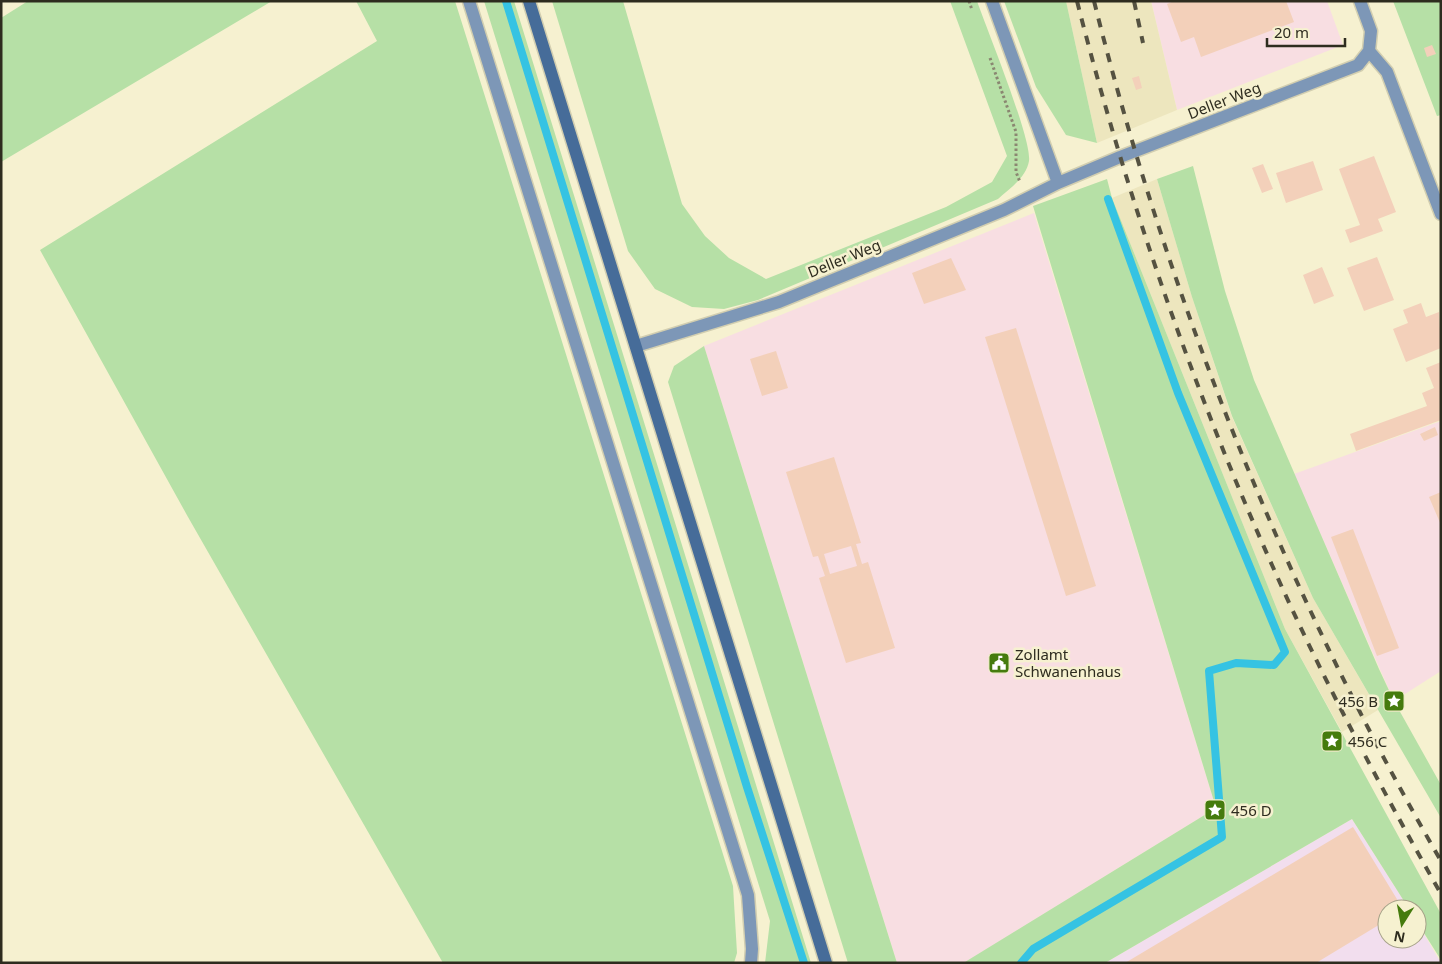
<svg xmlns="http://www.w3.org/2000/svg" width="1442" height="964" font-family="'Noto Sans',sans-serif">
  <style>
    .commercial { fill: #f8dee2 }
    .industrial { fill: #f2deee }
    .built { fill: #ede6be }
    .green { fill: #b6e0a6 }
    .lines { fill: none; stroke-linecap: round; stroke-linejoin: round }
    .stream { stroke: #35c3e3; stroke-width: 8 }
    .building { fill: #f3d0ba; fill-rule: evenodd }
    .street-casing { stroke: #d2ceb0; stroke-width: 15 }
    .secondary-casing { stroke: #d2ceb0; stroke-width: 15 }
    .path { stroke: #8a8771; stroke-width: 3; stroke-dasharray: 2.5 2.5; stroke-linecap: butt }
    .street { stroke: #7d97b7; stroke-width: 12 }
    .secondary { stroke: #466c99; stroke-width: 12 }
    .rail { stroke: #555241; stroke-width: 4; stroke-dasharray: 9 9; stroke-linecap: butt }
    .labels { text-anchor: middle; dominant-baseline: central; stroke-width: 5; stroke-linejoin: round; paint-order: stroke }
    .street-label { font-size: 15px; fill: #2e2c1f; stroke: #f6f1d0 }
    .poi-label { font-size: 15px; fill: #2e2c1f; stroke: #f6f1d0; text-anchor: start }
  </style>
  <rect width="100%" height="100%" fill="#f6f1d0"/>
  <!-- commercial -->
  <path class="commercial" d="M1151,1H1327L1343,45L1177,110Z
    M1034,213L1216,808L964,963H897L704,346Z
    M1441,421V671L1394,701L1294,474Z"/>
  <!-- industrial -->
  <path class="industrial" d="M1352,819L1409,909H1387V939H1417V922L1441,963H1105Z"/>
  <!-- built -->
  <path class="built" d="M1066,1H1151L1177,110L1097,143Z
    M1157,179L1192,297L1232,417L1313,598L1378,710L1342,732L1285,629L1112,198Z"/>
  <!-- green -->
  <path class="green" d="M28,1H272L1,162V18Z
    M356,1H455L733,886L737,953L734,963H443L188,517L40,250L377,41Z
    M484,1H514L811,963H765L770,921Z
    M552,1H623L682,204L705,236L729,258L766,279L946,207L992,182L1007,156L950,1H977C987,30 1032,139 1029,161C1026,178 1009,189 998,199L758,300L724,309L692,307L655,289L628,251Z
    M1004,1H1066L1097,143L1066,135L1036,87Z
    M1393,1H1441V115L1437,116Z
    M1193,166L1225,291L1254,380L1379,669L1394,701L1441,785V818L1313,598L1232,416L1192,297L1157,179Z
    M1107,179L1112,198L1285,629L1441,914V960L1417,922V909H1409L1352,819L1105,963L965,962L1216,808L1033,206Z
    M704,346L897,963H848L668,382L674,366Z"/>
  <g class="lines">
    <!-- stream -->
    <path class="stream" d="M506,1L747,787L804,963
      M1021,963L1033,949L1222,837L1209,671L1236,663L1274,665L1285,652L1178,393L1108,199"/>
  </g>
  <!-- building -->
  <path class="building" d="M1174,1H1286L1294,22L1201,57L1194,37L1181,42L1167,4Z
    M1432,45L1436,54L1427,57L1424,48Z
    M1139,76L1142,88L1136,90L1132,78Z
    M1374,156L1396,212L1378,219L1383,231L1350,243L1345,230L1360,225L1339,169Z
    M1313,161L1323,190L1286,203L1276,173Z
    M1263,164L1273,189L1262,193L1252,168Z
    M1377,257L1394,300L1364,311L1347,268Z
    M951,258L966,290L924,304L912,273Z
    M1322,267L1334,296L1314,304L1303,275Z
    M1421,303L1426,317L1439,312L1441,348L1406,362L1393,329L1408,323L1403,310Z
    M1016,328L1096,586L1066,596L985,337Z
    M776,351L788,388L762,396L750,359Z
    M1441,362V420L1356,451L1350,434L1427,406L1422,393L1434,388L1426,368Z
    M1435,427L1438,435L1424,441L1420,434Z
    M834,457L861,543L856,544L862,564L868,562L895,648L846,663L819,578L825,576L818,556L813,557L786,472ZM851,546L857,566L830,574L824,554Z
    M1441,492V525L1429,497Z
    M1353,529L1399,648L1377,656L1331,537Z
    M1353,827L1403,909H1387V920L1316,963H1125Z"/>
  <g class="lines">
    <!-- street casing -->
    <g class="street-casing">
      <path id="street" d="M469,1L748,895L752,949L751,963
        M992,1L1058,183
        M1360,1L1371,31L1369,51L1387,72L1441,214
        M636,346L779,302L1004,210L1058,183L1120,157L1358,65L1369,51"/>
    </g>
    <!-- secondary casing -->
    <g class="secondary-casing">
      <path id="secondary" d="M529,1L826,963"/>
    </g>
    <!-- path -->
    <path class="path" d="M969,1L972,10
      M990,58L1016,132V172L1020,182"/>
    <!-- street -->
    <use href="#street" class="street"/>
    <!-- secondary -->
    <use href="#secondary" class="secondary"/>
    <!-- rail -->
    <path class="rail" d="M1077,1C1126,194 1191,384 1272,565C1322,678 1380,786 1441,894
      M1094,1C1169,302 1286,593 1441,861
      M1134,1L1143,43"/>
  </g>
  <!-- icons -->
  <defs>
    <g id="civic-square" transform="scale(1.125)"><rect x="-9" y="-9" width="18" height="18" rx="4" fill="#457b0d" stroke="#f6f1d0"/><path d="M-.6-6.5H3V-4.5H.6V-3L4-1V1h2V6H-6V1h2V-1L-.6-3ZM-1.2 2.5V6h2.4V2.5Z" fill="#fff"/></g>
    <g id="sight-square" transform="scale(1.125)"><rect x="-9" y="-9" width="18" height="18" rx="4" fill="#457b0d" stroke="#f6f1d0"/><path d="M0-6L1.8-2.2L6-1.7L2.9 1.2L3.7 5.4L0 3.3L-3.7 5.4L-2.9 1.2L-6-1.7L-1.8-2.2Z" fill="#fff"/></g>
  </defs>
  <g fill-rule="evenodd">
    <use href="#civic-square" x="999" y="663"/>
    <use href="#sight-square" x="1394" y="701"/>
    <use href="#sight-square" x="1332" y="741"/>
    <use href="#sight-square" x="1215" y="810"/>
  </g>
  <g class="labels">
    <!-- street labels -->
    <g class="street-label">
      <text transform="translate(1224 100) rotate(-21)">Deller Weg</text>
      <text transform="translate(844 258) rotate(-22)">Deller Weg</text>
    </g>
    <!-- poi labels -->
    <g class="poi-label">
      <text x="1015" y="654">Zollamt<tspan x="1015" dy="17">Schwanenhaus</tspan></text>
      <text x="1378" y="701" text-anchor="end">456 B</text>
      <text x="1348" y="741">456 C</text>
      <text x="1231" y="810">456 D</text>
    </g>
  </g>
  <!-- border -->
  <rect width="1442" height="964" fill="none" stroke="#2e2c1f" stroke-width="5"/>
  <!-- north arrow -->
  <g transform="translate(1402 924) rotate(191)"><circle r="24" fill="#f6f1d0" stroke="#a6a289"/>
  <path d="M0-4L9 19L0 12L-9 19Z" fill="#457b0d"/>
  <text y="-8" font-size="14" font-weight="bold" text-anchor="middle" fill="#2e2c1f">N</text>
  </g>
  <!-- scale -->
  <path d="M1267 38v8h78v-8" fill="none" stroke="#2e2c1f" stroke-width="2.5"/>
  <text x="1274" y="38" font-size="15" fill="#2e2c1f" stroke="#f6f1d0" stroke-width="4" paint-order="stroke">20 m</text>
</svg>
